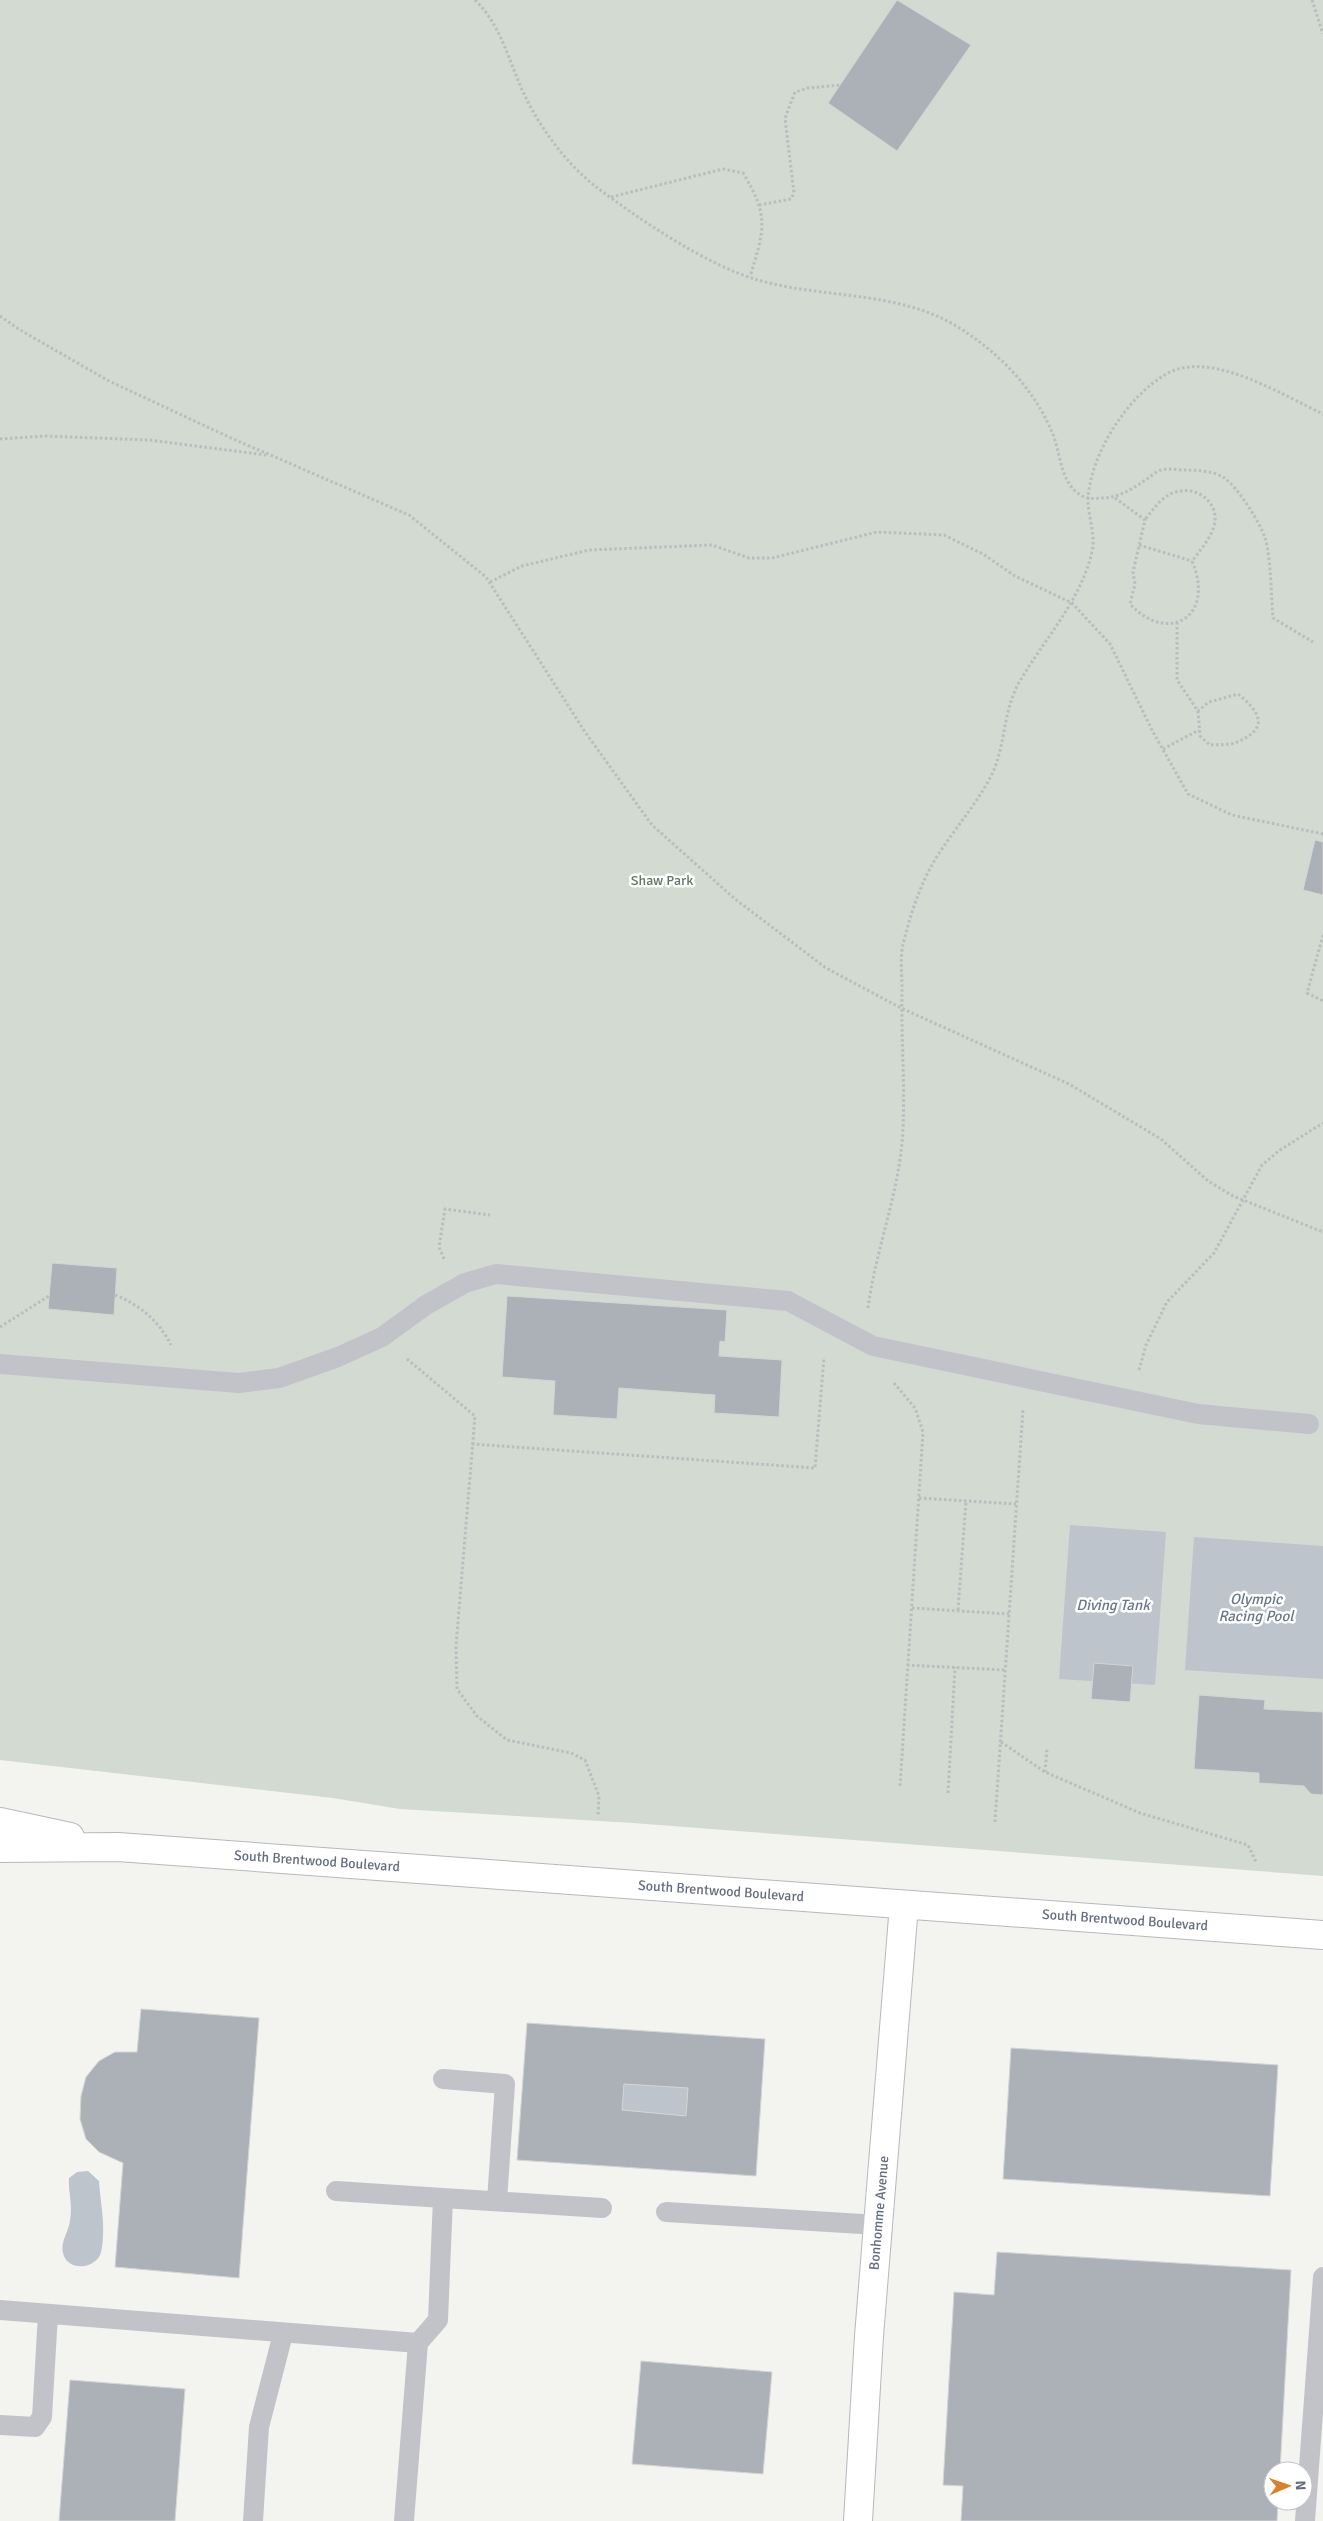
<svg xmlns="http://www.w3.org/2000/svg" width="1323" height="2521" font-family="Signika,sans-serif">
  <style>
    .green { fill: #d2dad1 }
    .water { fill: #bec4cc }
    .building { fill: #acb0b7; stroke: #d4d5d3; fill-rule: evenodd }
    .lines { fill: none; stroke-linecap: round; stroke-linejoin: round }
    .secondary-casing { stroke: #b6b8be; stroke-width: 30 }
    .path { stroke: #bbbcbf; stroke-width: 3; stroke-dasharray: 2.5 2.5; stroke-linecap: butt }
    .lane { stroke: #c2c3c8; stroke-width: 20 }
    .secondary { stroke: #fff; stroke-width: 28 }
    .labels { text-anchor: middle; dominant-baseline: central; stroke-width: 5; stroke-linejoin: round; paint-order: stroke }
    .park-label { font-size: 14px; fill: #637764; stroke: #fff }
    .street-label { font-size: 14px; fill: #646c7f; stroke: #fff }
    .water-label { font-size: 15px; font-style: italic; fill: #69788a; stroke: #fff }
  </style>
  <rect width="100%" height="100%" fill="#f3f4f0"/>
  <!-- green -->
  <path class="green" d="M0,0H1323V1876L633,1823L400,1809L333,1798L0,1760Z"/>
  <!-- water -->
  <path class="water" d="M1070,1525L1166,1532L1155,1685L1059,1679Z
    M1194,1537L1323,1546V1679L1185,1670Z
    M624,2084L688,2088L686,2116L622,2110Z
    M88,2171L99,2181C100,2198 104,2217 103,2235C103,2240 102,2253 99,2257C90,2270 67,2270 63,2253C60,2241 69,2232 70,2220C73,2206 68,2192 69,2178L77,2172Z"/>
  <!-- building -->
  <path class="building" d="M897,0L971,45L897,151L828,103Z
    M1315,840L1323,842V895L1303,890Z
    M52,1263L117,1268L114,1315L48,1309Z
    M507,1296L727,1310L725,1342L720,1341L719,1356L782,1360L779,1417L714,1413L715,1395L619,1388L617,1419L553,1415L555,1381L502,1377Z
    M1094,1663L1133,1666L1130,1702L1091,1699Z
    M1199,1695L1265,1700L1264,1709L1323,1712V1795L1311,1794L1304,1786L1259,1783V1773L1194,1769Z
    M141,2009L259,2018L239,2278L115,2267L123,2163L99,2152L86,2139L80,2119L81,2096L86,2077L99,2061L115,2052H137Z
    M527,2023L765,2039L756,2176L517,2160ZM624,2084L688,2088L686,2116L622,2110Z
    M1011,2048L1278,2065L1270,2196L1003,2179Z
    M997,2252L1291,2270L1280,2471H1273V2501H1278L1277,2521H961L963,2486L943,2485L954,2292L994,2295Z
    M641,2361L772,2372L763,2474L632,2464Z
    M70,2380L185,2389L175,2521H59Z"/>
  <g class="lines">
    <!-- secondary casing -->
    <g class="secondary-casing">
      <path id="secondary" d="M0,1822L70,1837
        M0,1848L118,1847L1323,1935
        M858,2521L869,2336L904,1905"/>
    </g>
    <!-- path -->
    <path class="path" d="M475,0C502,26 509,63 525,96C541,129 566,163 595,186C637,218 708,266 758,280C823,299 898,290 958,327C999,353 1033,387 1052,432C1061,452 1059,480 1079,494C1086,499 1093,499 1101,498C1119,498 1132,489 1147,479C1151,476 1157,471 1161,470C1168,468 1178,470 1184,470C1196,470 1213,471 1223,477C1237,486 1260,522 1265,538C1271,556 1271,597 1273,618L1313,642
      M1312,0L1323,34
      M611,197L723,169L743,173C770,217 764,230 750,277
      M759,205L791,199L794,193L785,118L795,92L808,88L841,85
      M0,316L20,330L109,381L231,438L409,515L486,577L585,732L652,825L735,899L826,968L901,1008L1069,1084L1161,1139L1208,1181L1233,1196L1323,1232
      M0,439L45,436L149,440L266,455
      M1115,498L1145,520L1133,572L1135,584L1130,604C1168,645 1216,617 1192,561C1200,551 1209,540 1213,529C1222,507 1201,487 1180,491C1164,493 1154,508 1145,520
      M1139,545L1192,561
      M490,582L522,566L589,550L712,545L749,558H772L877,532L944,535L983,554L1015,576L1072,603L1110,644L1153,732L1188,794L1232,815L1323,834
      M1177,622V680L1198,711L1200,736L1210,745C1218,744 1230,746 1237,742C1271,728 1259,711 1238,694L1209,702L1198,711
      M1163,749L1199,730
      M1323,935L1307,993L1323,1001
      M444,1259L439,1247L445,1209L490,1215
      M115,1295C140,1305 159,1321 171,1345
      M868,1308C876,1247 901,1189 903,1127C905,1082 901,1036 902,991C902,976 900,958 903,944C912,909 923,875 944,846C961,821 980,799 993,772C1006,743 1003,709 1020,681C1045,638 1080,602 1092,552C1096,536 1088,516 1088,500C1090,454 1128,395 1168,373C1212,350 1282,395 1323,414
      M0,1327L49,1296
      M407,1359L475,1416L456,1646L457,1689L477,1716L507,1740L571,1753L585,1760L599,1796L598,1816
      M1139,1370L1146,1345L1167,1302L1214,1253L1262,1165L1280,1150L1323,1123
      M894,1383L915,1408L923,1432L900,1787
      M472,1444L815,1468L824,1357
      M919,1498L1016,1504
      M912,1608L1009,1614
      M958,1610L966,1501
      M907,1665L1005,1670
      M1001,1742L1045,1772L1140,1813L1248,1845L1256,1862
      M1045,1772L1047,1749
      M948,1793L955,1667
      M995,1822L1023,1409"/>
    <!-- lane -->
    <path class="lane" d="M0,1364L239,1383L279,1378L338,1357L382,1337L426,1305L465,1283L496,1274L788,1301L873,1346L1198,1414L1309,1424
      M443,2079L505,2084L497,2201
      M336,2191L443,2198L438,2320L418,2343
      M443,2198L602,2208
      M666,2212L878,2225
      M0,2310L418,2343L404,2521
      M0,2425L35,2427L42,2417L48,2314
      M253,2521L259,2427L283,2334
      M1305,2521L1323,2277"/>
    <!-- secondary -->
    <use href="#secondary" class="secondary"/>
  </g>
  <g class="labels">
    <!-- park labels -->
    <g class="park-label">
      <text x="662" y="880">Shaw Park</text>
    </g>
    <!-- street labels -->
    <g class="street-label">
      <text transform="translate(317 1861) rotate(4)">South Brentwood Boulevard</text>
      <text transform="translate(721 1891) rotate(4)">South Brentwood Boulevard</text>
      <text transform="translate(1125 1920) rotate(4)">South Brentwood Boulevard</text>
      <text transform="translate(879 2213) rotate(-85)">Bonhomme Avenue</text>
    </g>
    <!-- water labels -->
    <g class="water-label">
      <text x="1256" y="1599">Olympic<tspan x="1256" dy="17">Racing Pool</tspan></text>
      <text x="1113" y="1605">Diving Tank</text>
    </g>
  </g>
  <!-- north arrow -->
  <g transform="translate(1288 2486) rotate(88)"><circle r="24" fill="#ffffff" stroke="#c1c4cc"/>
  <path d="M0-4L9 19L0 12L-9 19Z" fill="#da822a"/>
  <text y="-8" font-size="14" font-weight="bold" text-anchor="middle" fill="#646c7f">N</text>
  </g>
</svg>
